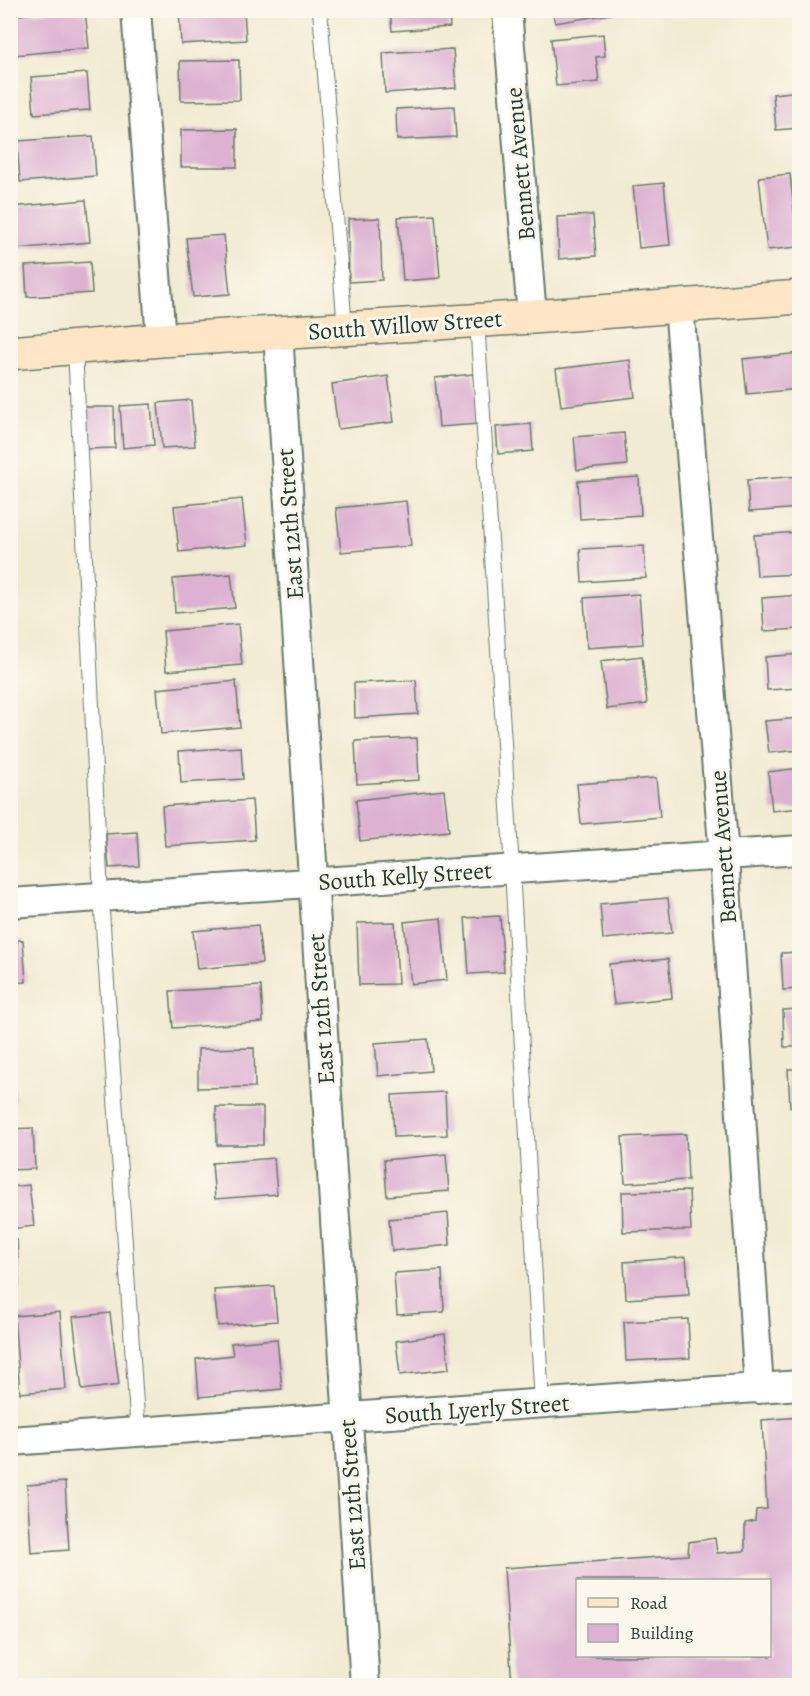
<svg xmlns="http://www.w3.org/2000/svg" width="810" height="1696" font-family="Alegreya,serif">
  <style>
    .building { fill: #dcb1d1; fill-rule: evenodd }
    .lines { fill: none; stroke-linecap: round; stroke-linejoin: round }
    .lane-casing { stroke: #697a6c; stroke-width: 16 }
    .street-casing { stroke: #697a6c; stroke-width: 32 }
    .secondary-casing { stroke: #697a6c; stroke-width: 36 }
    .lane { stroke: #fff; stroke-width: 14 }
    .street { stroke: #fff; stroke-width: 28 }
    .secondary { stroke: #fde5c5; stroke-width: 33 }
    .labels { text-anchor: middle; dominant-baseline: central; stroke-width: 6; stroke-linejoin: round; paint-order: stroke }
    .street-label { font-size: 24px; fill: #1f3d34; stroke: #fbf7ec }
  </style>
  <rect width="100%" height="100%" fill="#fbf7ec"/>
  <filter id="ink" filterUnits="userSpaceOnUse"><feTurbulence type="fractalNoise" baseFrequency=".0167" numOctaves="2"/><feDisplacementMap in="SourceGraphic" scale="12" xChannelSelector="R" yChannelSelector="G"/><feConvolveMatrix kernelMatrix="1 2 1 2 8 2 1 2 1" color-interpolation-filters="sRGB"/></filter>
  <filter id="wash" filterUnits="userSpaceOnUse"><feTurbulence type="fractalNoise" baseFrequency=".008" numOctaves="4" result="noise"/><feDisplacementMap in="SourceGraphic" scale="24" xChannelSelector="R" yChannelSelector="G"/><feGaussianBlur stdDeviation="1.35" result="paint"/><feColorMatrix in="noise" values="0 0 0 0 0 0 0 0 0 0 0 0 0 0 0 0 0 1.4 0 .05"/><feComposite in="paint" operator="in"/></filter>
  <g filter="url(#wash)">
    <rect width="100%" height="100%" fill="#f2ebd3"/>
    <g id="blocks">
      <!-- building -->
      <path class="building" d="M62,10H85L89,48L14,55L10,16Z
        M179,10H244L246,40L181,44Z
        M390,10H449L450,27L392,31Z
        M552,10H616V13L555,23Z
        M603,34L605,56L596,57L599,82L556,86L551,39Z
        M453,49L456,88L385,93L383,53Z
        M239,60L240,100L181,101L180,61Z
        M87,73L90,110L34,114L31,77Z
        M800,91V128L776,130L773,94Z
        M454,106L456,137L397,140L396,109Z
        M237,129V167H181V130Z
        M93,136L96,176L20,182L17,141Z
        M790,174L798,247L767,250L759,177Z
        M664,183L670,245L639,248L633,186Z
        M86,200L90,242L16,249L12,207Z
        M435,215L440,278L403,281L398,217Z
        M593,215L596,256L559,259L557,217Z
        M380,218L382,280L349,282L348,219Z
        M224,235L230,294L193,297L186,238Z
        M90,262L92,293L27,297L25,266Z
        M800,353V389L747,394L743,359Z
        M630,360L635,397L561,406L556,369Z
        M473,374L478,424L439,427L435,378Z
        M388,376L394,422L338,429L332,384Z
        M191,400L195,446L162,448L158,403Z
        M151,404L154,445L123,448L120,406Z
        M82,407H114L115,448L82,449Z
        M531,424L533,451L498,454L496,427Z
        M624,433L627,465L577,470L574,437Z
        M800,476V508L749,512L747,480Z
        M639,477L641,515L580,519L578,481Z
        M242,499L247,545L179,552L174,506Z
        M406,501L411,546L341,552L336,508Z
        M800,532V574L757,576L754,535Z
        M644,546L646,578L582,582L580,549Z
        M231,574L235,608L175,613L173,579Z
        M639,594L643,644L587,648L584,598Z
        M800,595V629L764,631L762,598Z
        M238,624L242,665L166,671L163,631Z
        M800,654V688L767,690L765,657Z
        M642,656L647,704L607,709L601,661Z
        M416,680L418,714L355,718L354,683Z
        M236,681L240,727L161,734L157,689Z
        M800,718V750L769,753L765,721Z
        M417,738L419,780L357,784L355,741Z
        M241,747L243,779L181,783L179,751Z
        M800,768V808L772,811L768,772Z
        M656,778L660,817L581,824L577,784Z
        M444,790L449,831L360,841L356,800Z
        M252,800L255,840L165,846L162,806Z
        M137,832L139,866L109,868L106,834Z
        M668,898L672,933L603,939L600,904Z
        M500,916L504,972L469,974L465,918Z
        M441,918L447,980L411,984L404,922Z
        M395,922L398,984L359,985L357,923Z
        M258,925L262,963L197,969L193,931Z
        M23,940L26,982L10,983V941Z
        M800,952V989L783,990L781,953Z
        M668,959L672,998L614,1004L609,964Z
        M261,986L263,1022L173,1028L170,991Z
        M800,1009V1047H784L783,1010Z
        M428,1039L431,1071L378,1076L375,1043Z
        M254,1048L255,1087L198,1088V1049Z
        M10,1058H12L15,1101H10Z
        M788,1069H800V1107H790Z
        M445,1092L447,1135L394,1137L392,1095Z
        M216,1107H263V1145H217Z
        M794,1123H800V1166H797Z
        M33,1128L35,1169L10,1170V1129Z
        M686,1134L688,1180L625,1183L622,1137Z
        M446,1154L449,1191L387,1196L384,1160Z
        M274,1158L277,1194L215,1199L212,1163Z
        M29,1185L34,1226L10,1229V1187Z
        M689,1191L691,1230L623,1232L622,1192Z
        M448,1213L450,1245L392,1251L389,1219Z
        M10,1240H17L19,1286H10Z
        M686,1257L689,1295L626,1299L624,1262Z
        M442,1270L444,1312L397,1315L394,1273Z
        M274,1286L277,1321L218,1326L214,1290Z
        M60,1312L66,1389L20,1393L14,1316Z
        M110,1313L119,1385L82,1390L73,1317Z
        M688,1319L690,1358L626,1361L624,1322Z
        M445,1334L449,1369L400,1375L396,1341Z
        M277,1339L282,1389L199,1397L196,1359L233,1355L231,1343Z
        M800,1417V1686H512L504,1568L688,1555L689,1542L715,1538L717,1553L745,1551V1523L755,1521L756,1510L767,1509L762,1420ZM578,1580H770V1656H578Z
        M65,1482L69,1550L31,1553L27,1485Z
        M10,1498H12L15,1557H10Z"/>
    </g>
  </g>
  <g filter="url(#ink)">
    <use href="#blocks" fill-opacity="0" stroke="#697a6c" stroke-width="1.5"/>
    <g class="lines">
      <!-- lane casing -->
      <g class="lane-casing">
        <path id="lane" d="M320,10L345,329
          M477,321L512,869L542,1404
          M75,348L101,897L138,1432"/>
      </g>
      <!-- street casing -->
      <g class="street-casing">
        <path id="street" d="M136,10L161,340
          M507,10L532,317
          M679,306L724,856L759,1389
          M278,333L365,1686
          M10,903L800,850
          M10,1441L800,1385"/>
      </g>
      <!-- secondary casing -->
      <g class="secondary-casing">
        <path id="secondary" d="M10,353L161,340L532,317L800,297"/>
      </g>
      <!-- lane -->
      <use href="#lane" class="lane"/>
      <!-- street -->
      <use href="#street" class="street"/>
      <!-- secondary -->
      <use href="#secondary" class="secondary"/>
    </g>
  </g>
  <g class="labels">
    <!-- street labels -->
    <g class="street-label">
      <text transform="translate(520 164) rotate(-95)">Bennett Avenue</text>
      <text transform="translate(405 325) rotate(-4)">South Willow Street</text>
      <text transform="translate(290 524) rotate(-94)">East 12th Street</text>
      <text transform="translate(723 847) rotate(-94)">Bennett Avenue</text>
      <text transform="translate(405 876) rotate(-4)">South Kelly Street</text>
      <text transform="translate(321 1009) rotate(-94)">East 12th Street</text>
      <text transform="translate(477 1409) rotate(-4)">South Lyerly Street</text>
      <text transform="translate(352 1495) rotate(-94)">East 12th Street</text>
    </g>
  </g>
  <!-- margin -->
  <rect width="810" height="1696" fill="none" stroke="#fbf7ec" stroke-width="36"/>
  <!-- legend -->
  <rect x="576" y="1579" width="195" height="78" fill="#fbf7ec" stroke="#a3ada2" stroke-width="1.5"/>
  <rect x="588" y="1598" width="30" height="9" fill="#fde5c5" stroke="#a3ada2" stroke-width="1.5"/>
  <text x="630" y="1609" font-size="18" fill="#1f3d34">Road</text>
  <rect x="588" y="1624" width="30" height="18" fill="#dcb1d1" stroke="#a3ada2" stroke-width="1.5"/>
  <text x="630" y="1639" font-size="18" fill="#1f3d34">Building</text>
</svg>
